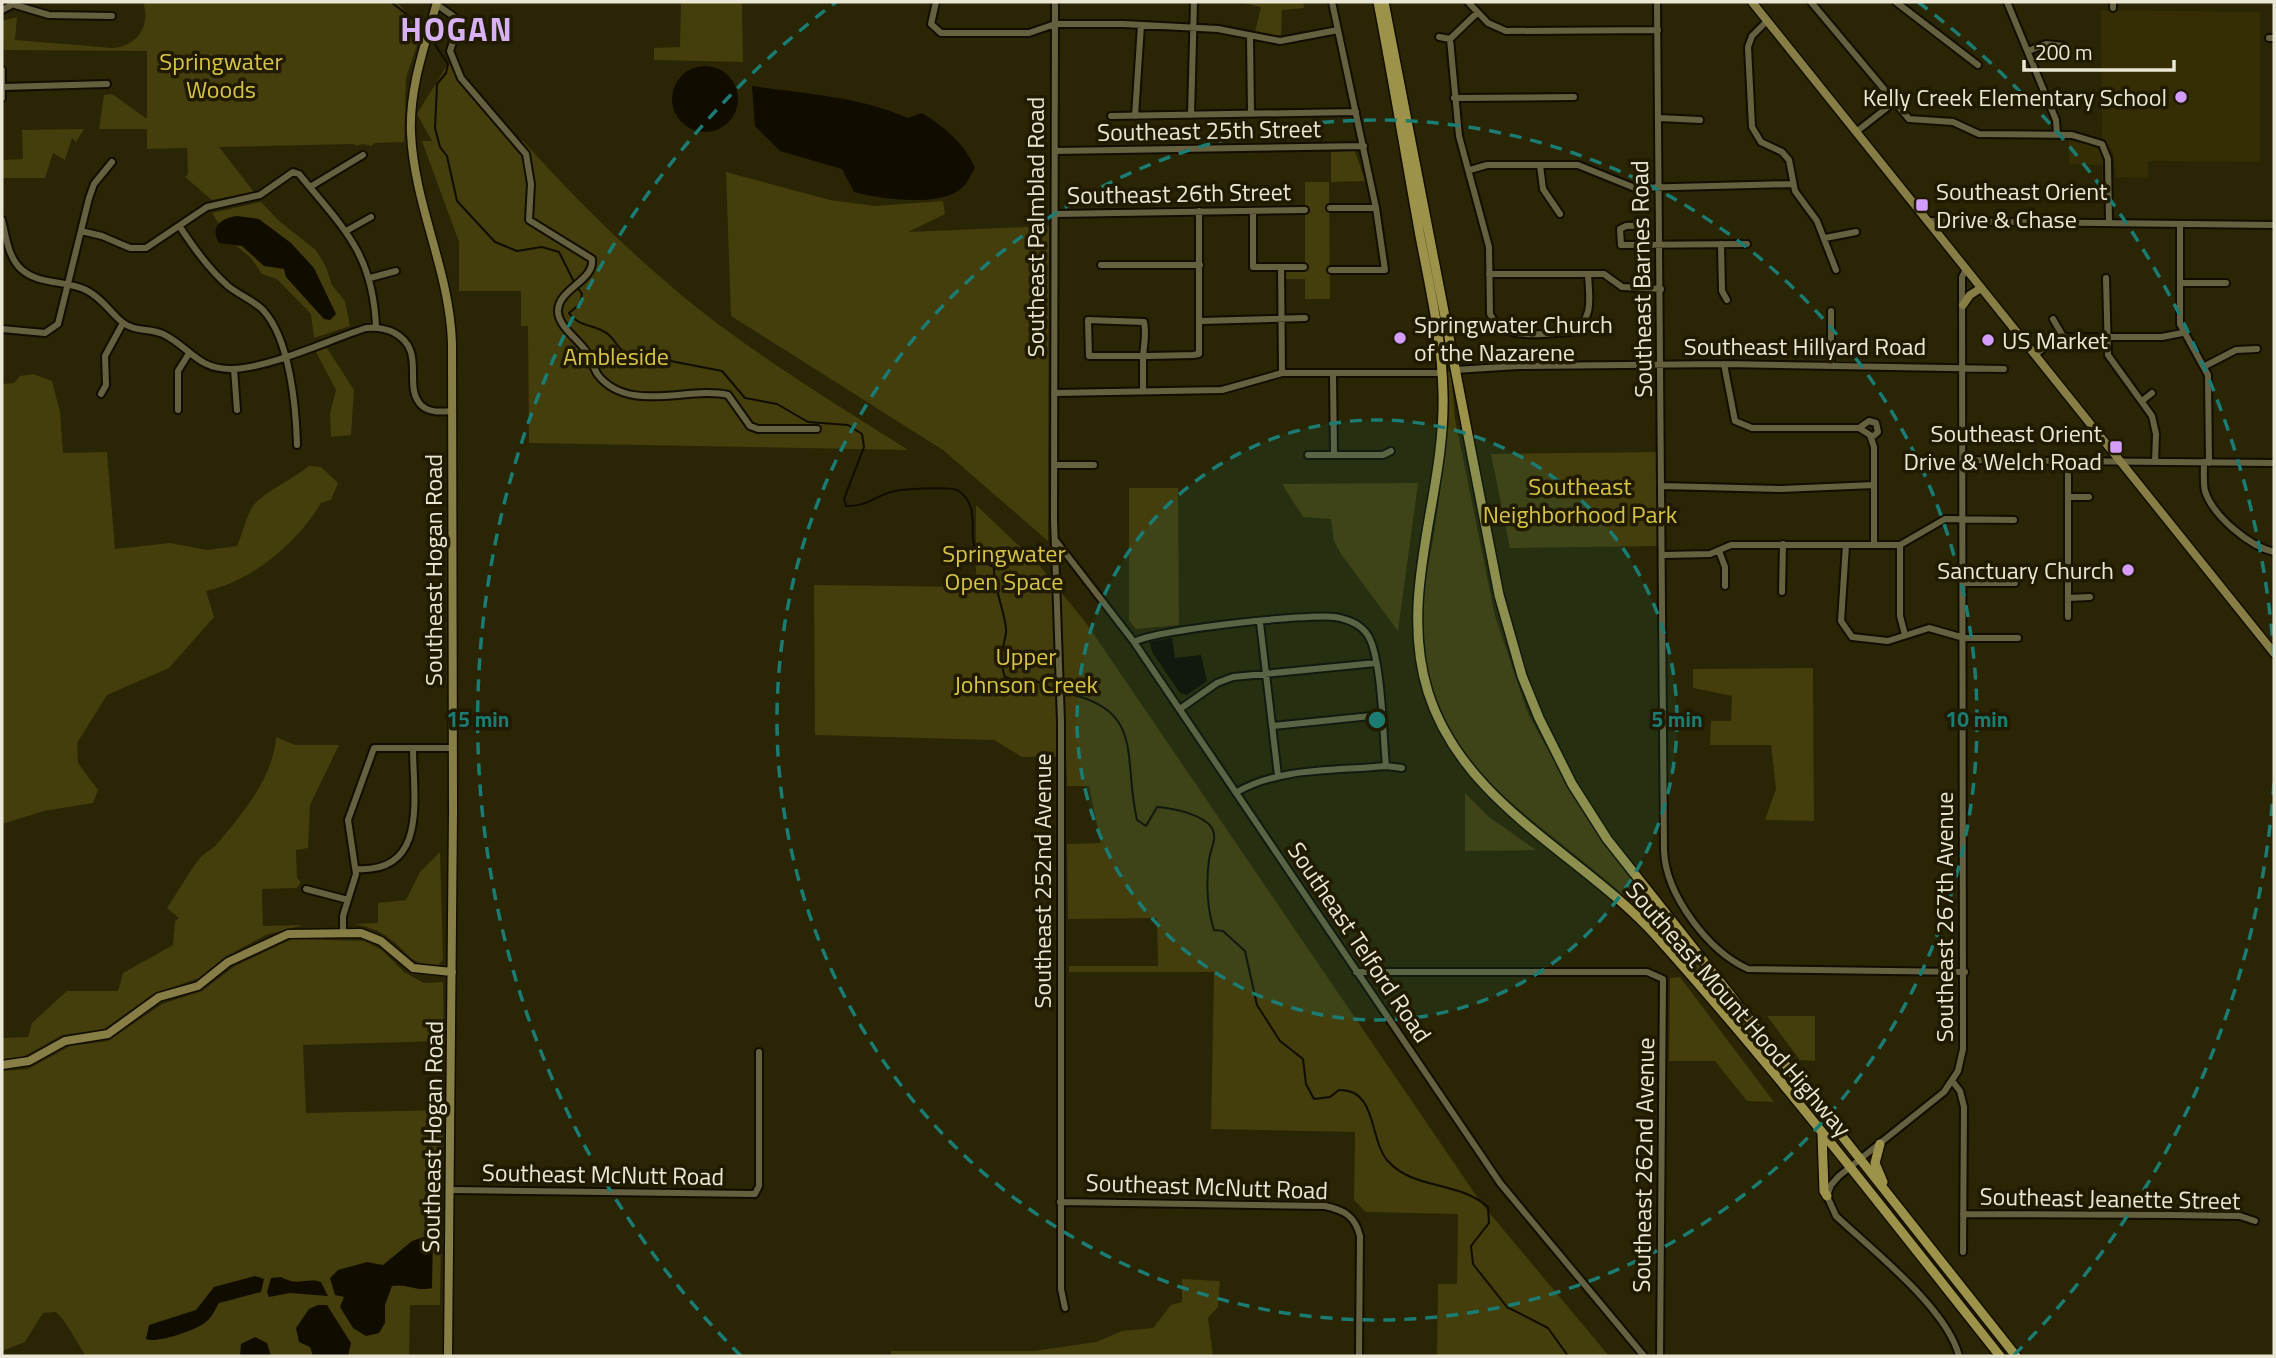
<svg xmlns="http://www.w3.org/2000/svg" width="2276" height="1358" font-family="'Titillium Web',sans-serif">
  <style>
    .built { fill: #352e04 }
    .green { fill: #443d0c }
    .water { fill: #100c00 }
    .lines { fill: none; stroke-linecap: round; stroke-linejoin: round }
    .stream { stroke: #100c00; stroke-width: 2 }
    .minor-casing { stroke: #110d00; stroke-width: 10 }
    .major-casing { stroke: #110d00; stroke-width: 11 }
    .highway-casing { stroke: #110d00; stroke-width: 12 }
    .minor { stroke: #65603f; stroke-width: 6 }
    .major { stroke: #877e45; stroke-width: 8 }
    .highway { stroke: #9d9249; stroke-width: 9 }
    .ring { fill: none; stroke: #1a7c73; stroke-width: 3.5; stroke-dasharray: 12 9 }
    .poi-dot { fill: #d49cfb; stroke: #201b00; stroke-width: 2.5 }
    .labels { text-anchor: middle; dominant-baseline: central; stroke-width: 7; stroke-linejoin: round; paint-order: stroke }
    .park-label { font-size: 24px; fill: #d7c447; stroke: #201b00 }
    .poi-label { font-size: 24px; fill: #eae8d5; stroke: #201b00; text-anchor: end }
    .street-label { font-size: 24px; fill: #eae8d5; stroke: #201b00 }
    .district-label { font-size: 32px; font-weight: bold; letter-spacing: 2px; fill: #d7b1f4; stroke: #201b00 }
    .centre { fill: #1a7c73; stroke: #201b00; stroke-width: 3.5 }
    .ring-label { font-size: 21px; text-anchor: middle; font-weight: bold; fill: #1a7c73; stroke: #201b00; stroke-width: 7; stroke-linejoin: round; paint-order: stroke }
  </style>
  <rect width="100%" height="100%" fill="#2a2504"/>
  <!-- built -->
  <path class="built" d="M2101,10L2260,12V162L2148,161V178L2116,177L2113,152L2102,137Z
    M2069,141L2094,145L2102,154L2103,161V214L2102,165L2069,164Z"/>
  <!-- green -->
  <path class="green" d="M143,2H397L422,30L406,78L404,142L375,143L371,146L363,144L356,146L354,144L219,147L254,192L212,200L185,177L188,174L187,148L147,149V129H99L104,95L112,94L147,119V51L4,50L2,21L17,17L15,40L113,48C138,46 151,25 143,2Z
    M681,2H742L743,62L654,60V48L680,47Z
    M1239,2H1303L1304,8L1282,10L1281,36L1255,32L1261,7Z
    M449,62L517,141H523C578,202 636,259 700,310C766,362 838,405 908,450L529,443L528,326H521V291H459V242L422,141H432L417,114Z
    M84,129L76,142L72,138L65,160L53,153L45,178H2V160L23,159L22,130Z
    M1355,151L1365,181L1331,182V152Z
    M726,172L830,200L875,206L943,201L945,214L908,232L1049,226L1048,541L943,450L731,316Z
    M1305,182H1329L1330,299H1305V279H1282L1284,272H1305Z
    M261,202L279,221L316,250L326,267L332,285L345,301L350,326L314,338L311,314L277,279L262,274L251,258L229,240L212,213Z
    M327,348L354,390L351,435L331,437L330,413L336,390L316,352Z
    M1447,371L1451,373L1455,419L1495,616L1528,714L1571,791L1607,846L1781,1068L1778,1071C1733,1015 1687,957 1636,907C1549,822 1434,777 1423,639C1420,603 1428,568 1434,534C1442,479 1449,427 1447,371Z
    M33,374L52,381L60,412L63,453L107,452L115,549L170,543L207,550L237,546C242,535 245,521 251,509C258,495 295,478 309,466L321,467L338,483L331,500L321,503C297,543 252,581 206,591L214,617L169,668L107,695L77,743L78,763L98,790L93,803L44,811L2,824V384L14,383L20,376Z
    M1658,452L1659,546L1510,548L1491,454Z
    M1418,483L1398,631L1341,554L1334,541L1331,519L1303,517L1282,484Z
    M1129,488H1178L1179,625L1136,629L1129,620Z
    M976,505L1039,565L1086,623L1482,1204L1609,1356H1437L1438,1284H1457L1458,1214L1366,1212L1354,1200L1355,1132L1211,1129L1214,972H1069V966H1158L1157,918L1068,919L1067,844L1101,843L1089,786H1067L1066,757H1022L994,740L815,735L814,585L976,587Z
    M1813,668L1814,821L1765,820L1776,789L1771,745H1710L1711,721H1731L1732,696L1693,688V669Z
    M276,737L295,745H339L310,805L308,848L296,850L297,878L301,882L297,888L262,889L263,926L304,925L266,935L225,957L199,978L153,994L104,1029L62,1035L23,1057L2,1059V1038L28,1037L32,1023L67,991H118L123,973L173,945L175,921L179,918L167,908C178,892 188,873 200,858C205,852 212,850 217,844C242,815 274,776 276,737Z
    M1465,793L1489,817L1536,850L1465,851Z
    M440,852L443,960L438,965C408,965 411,954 390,939C379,930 366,926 353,924L378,923V903L406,900L420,872Z
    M292,939L364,941L382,950L404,972L424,983L443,982L444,1041L303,1045L306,1113L443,1110L440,1305H410L409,1356H86C76,1342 68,1323 56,1312L43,1313L25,1342L2,1351V1071L28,1069L70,1046L108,1041L162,1004L202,991L235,966Z
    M1680,977L1774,1102L1747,1101L1715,1061H1669L1670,978Z
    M1767,1016H1815V1061L1800,1060Z
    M1182,1279L1220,1281L1218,1307L1208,1318L1213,1356H891V1351H1034L1096,1342L1122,1331L1153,1328L1171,1305L1182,1302Z"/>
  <!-- water -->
  <path class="water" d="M672 99a33 33 0 1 1 66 0a33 33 0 1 1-66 0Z
    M752,86C806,94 858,96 908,118L922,113C946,128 963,142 975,168C971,174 968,182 963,187C942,208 879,199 854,192L842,169L780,151L755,126Z
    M237,216L259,219L291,243L314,268L336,314L330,320L324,319L286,277L284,269L264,266L242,246L219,243C209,226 222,218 237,216Z
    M1172,638L1175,658L1201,655L1207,681L1187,695L1180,693L1152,652L1150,642Z
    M433,1234L432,1288C416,1292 407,1283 392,1286L385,1305V1323L379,1333L366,1336L353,1328L340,1307L344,1297L335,1295L330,1278L338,1270L367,1262L383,1265L412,1241Z
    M255,1276L264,1279L261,1292L219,1303C215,1310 212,1317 206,1322C197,1330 155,1344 146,1339L149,1325L196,1310L214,1287Z
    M281,1277C299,1287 305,1277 321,1282L328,1296L290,1293L269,1297L267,1292L271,1278Z
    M318,1305H327L351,1343L348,1356H313L310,1347L299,1342L296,1328L309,1309Z
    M255,1337L267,1343L271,1356H240L241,1344Z"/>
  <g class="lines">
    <!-- stream -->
    <path class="stream" d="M391,2L425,29
      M430,37L448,64L446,73L437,84L435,128L440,147L447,156L457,201L495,242L517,251L542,247L559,252L575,284
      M578,288L582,294L580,304L569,313C579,328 597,324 609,335C615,340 617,347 624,352L722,371L745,398L777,404L808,422L848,425L862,434L864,447L844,499L846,506C865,507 874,497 891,492C900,489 953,486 959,491C989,513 954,552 994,567C993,588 1008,620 1006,633C1003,651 998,656 1005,677L1017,681L1032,679L1056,691
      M1061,692C1147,708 1122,756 1137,820L1146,826L1157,807C1172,808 1203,814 1212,828C1218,839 1210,849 1209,860C1206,882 1207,909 1214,930L1223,931L1245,951L1257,1005L1280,1041L1303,1059L1306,1084L1314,1099L1330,1097L1339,1090C1377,1089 1369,1138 1387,1160C1412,1190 1460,1181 1488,1207L1489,1223L1471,1246L1473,1264L1507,1307L1548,1328L1568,1356"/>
    <!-- minor casing -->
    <g class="minor-casing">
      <path id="minor" d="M936,2L931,24L941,33H1029L1055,24H1124L1218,29L1280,41L1338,30
        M1055,2L1054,520L1061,722V1289L1065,1308
        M1468,2L1488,23L1506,31L1658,30
        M1657,2L1664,851C1666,895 1708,951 1748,969L1965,972
        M1811,2L1909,119L1953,122L1979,134L2072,135L2102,144L2108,159L2109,223
        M1896,2L1978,65
        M2007,2L2056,120L2057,134
        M2113,2V8
        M436,4L453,16L455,36L450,51L461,78L526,154L531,184L529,220L592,259C595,281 557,289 558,312C559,327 578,339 586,351C592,358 593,368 598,375C629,414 688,386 728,395L750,426L758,429H817
        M15,5L49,15L112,16
        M2,10L15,3
        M1767,21L1752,36L1748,47L1752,127L1761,142L1782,152L1789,160L1795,191L1817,221L1836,270
        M1250,37L1251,114
        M1439,37L1450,39L1477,13
        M2269,38H2274
        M1450,39L1459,136L1489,247L1490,314C1504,343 1544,333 1571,332C1595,320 1589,297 1588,274
        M2028,51L2046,44L2064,46
        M2,70V98
        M3,87L107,84
        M1454,98L1574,97
        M1191,115L1194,2
        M1111,116L1356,112
        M1135,116L1141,25
        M1659,118L1700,120
        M1856,132L1893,103
        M1055,151L1364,146
        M1540,165L1543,189L1560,214
        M1470,170L1487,165H1578L1635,188L1793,184
        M310,187L363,155
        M1330,208H1376
        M1253,211V267H1304
        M1055,214L1305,210
        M2,220C6,236 8,257 21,269C38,285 66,280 86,290C102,298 109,311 122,322C134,332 150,328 163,334C190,347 197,370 233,369C269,368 329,340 366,328C375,327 384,328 393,332C428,350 402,385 421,405C429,413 441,412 452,411
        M1927,221L2274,225
        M2180,224V324L2208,375L2209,463
        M180,227C194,248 208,268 228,286C239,295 253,300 263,310C290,339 296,407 297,445
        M81,231L102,236L130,248H146L207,207L260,195L293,172L299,174C343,228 373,253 376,327
        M346,231L371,217
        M1825,238L1856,232
        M1647,244V225L1626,226L1620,229L1621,245L1747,244
        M1721,244L1722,291L1727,300
        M1101,265H1200
        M1281,267L1282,373
        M1331,270H1385L1376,208L1332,2
        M1489,274H1604L1622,287L1661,289
        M370,278L396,271
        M2106,278L2108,355L2152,416L2156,434L2155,462
        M2180,283H2226
        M2053,319L2064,338
        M1201,321L1305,318
        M2,329L45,333L58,324L89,198L94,184L112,162
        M2035,355L2050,343L2066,337H2162L2182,333
        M1724,364L1735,421
        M1831,365V311
        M2205,366L2236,350L2257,349
        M234,369L237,410
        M1455,370L1518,366L1724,364L2004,369
        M1333,375L1334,455
        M1143,391V361C1143,347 1147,335 1144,322L1088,320L1089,356H1148L1193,355L1199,354V211
        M1054,393L1222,390L1282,373H1442
        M101,394L106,385L105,356L123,323
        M2142,401L2152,393
        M178,410V371L188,355
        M1735,421L1752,428H1859L1870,435L1874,447V544
        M1859,428L1869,421L1876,423L1878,432L1871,438
        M1308,455H1383L1391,451
        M1965,460L2274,463
        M2068,461V617
        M2204,462C2204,472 2203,482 2205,491C2213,516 2249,546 2274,552
        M1054,465H1094
        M1662,486L1781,489L1874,485
        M2068,497H2089
        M1056,541L1134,642L1500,1183L1644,1356
        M1846,545L1841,621L1852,637L1888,641L1929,628L1964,638H2018
        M1900,545V616L1905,635
        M1719,551L1725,567V586
        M1663,555L1710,554L1731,545H1900L1945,519L2014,520
        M1965,583H2015
        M1782,592L1783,544
        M2068,598L2090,597
        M1260,623L1278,776
        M1134,642C1156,630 1309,613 1335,617C1347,619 1360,624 1367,634C1382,654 1383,738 1386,766
        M1180,709L1217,683L1233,677L1376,663
        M1273,726L1381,715
        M1237,792C1280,767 1337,771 1386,766L1402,768
        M357,869C429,873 413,796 413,748
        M306,889L348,900
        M343,932V916L356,874L348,820L374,748H453
        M1356,972H1647L1663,979L1660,1356
        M1953,1082L1960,1091L1964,1107L1963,1252
        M451,1190L755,1194L759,1186V1052
        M1060,1202L1325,1206C1344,1210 1355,1216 1360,1236L1359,1356
        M1963,1214L2173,1215L2240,1216L2255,1221
        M1959,1356C1947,1308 1873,1251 1836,1216L1827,1196L1831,1185L1839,1176L1944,1092L1958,1071L1963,1049L1962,277L1966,269"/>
    </g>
    <!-- major casing -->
    <g class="major-casing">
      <path id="major" d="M437,2C425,45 409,88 411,133C414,205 450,271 452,344L453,812L448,1356
        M1752,2L2274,653
        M1963,305L1970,295L1981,288
        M2,1065L29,1061L65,1041L108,1034L159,997L198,986L228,962L288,934L361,933L381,941L413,968L452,972"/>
    </g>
    <!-- highway casing -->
    <g class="highway-casing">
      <path id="highway" d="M1378,2C1393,80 1406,158 1420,236C1430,288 1442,340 1443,393C1446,494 1397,593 1428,692C1464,806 1583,854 1658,938C1778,1072 1888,1215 2000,1356
        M1384,2L1499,595L1522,676L1539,718L1572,784L1607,839L2016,1356
        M1822,1134L1824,1191L1827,1196
        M1880,1144L1875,1163L1883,1182"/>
    </g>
    <!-- minor -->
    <use href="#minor" class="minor"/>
    <!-- major -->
    <use href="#major" class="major"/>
    <!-- highway -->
    <use href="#highway" class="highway"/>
  </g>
  <!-- distance rings -->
  <circle cx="1377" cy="720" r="300" fill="#1a7c73" fill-opacity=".12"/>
  <g class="ring">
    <circle cx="1377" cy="720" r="300"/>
    <circle cx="1377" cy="720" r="600"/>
    <path d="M2274 783A899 899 0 0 1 2013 1356M741 1356A899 899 0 0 1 836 2M1918 2A899 899 0 0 1 2274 657"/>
  </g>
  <!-- markers -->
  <g class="poi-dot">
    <circle cx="2181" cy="97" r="7"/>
    <rect x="1915" y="198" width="14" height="14" rx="3.5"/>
    <circle cx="1400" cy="338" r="7"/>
    <circle cx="1988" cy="340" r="7"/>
    <rect x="2109" y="440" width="14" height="14" rx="3.5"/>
    <circle cx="2128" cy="570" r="7"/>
  </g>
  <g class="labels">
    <!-- park labels -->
    <g class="park-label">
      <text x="221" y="61">Springwater<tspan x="221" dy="28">Woods</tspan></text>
      <text x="616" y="356">Ambleside</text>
      <text x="1580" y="486">Southeast<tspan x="1580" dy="28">Neighborhood Park</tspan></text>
      <text x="1004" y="553">Springwater<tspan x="1004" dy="28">Open Space</tspan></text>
      <text x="1026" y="656">Upper<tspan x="1026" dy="28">Johnson Creek</tspan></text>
    </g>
    <!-- poi labels -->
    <g class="poi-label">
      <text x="2167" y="97">Kelly Creek Elementary School</text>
      <text x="1936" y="191" text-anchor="start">Southeast Orient<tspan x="1936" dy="28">Drive &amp; Chase</tspan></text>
      <text x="1414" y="324" text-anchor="start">Springwater Church<tspan x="1414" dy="28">of the Nazarene</tspan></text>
      <text x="2002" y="340" text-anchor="start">US Market</text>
      <text x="2102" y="433">Southeast Orient<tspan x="2102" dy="28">Drive &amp; Welch Road</tspan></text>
      <text x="2114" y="570">Sanctuary Church</text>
    </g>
    <!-- street labels -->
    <g class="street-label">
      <text transform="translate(1209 130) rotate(-1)">Southeast 25th Street</text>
      <text transform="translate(1179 193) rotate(-1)">Southeast 26th Street</text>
      <text transform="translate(1035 227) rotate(-90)">Southeast Palmblad Road</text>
      <text transform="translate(1641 279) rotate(-91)">Southeast Barnes Road</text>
      <text x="1805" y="346">Southeast Hillyard Road</text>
      <text transform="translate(433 570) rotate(-90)">Southeast Hogan Road</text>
      <text transform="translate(1042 881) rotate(-90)">Southeast 252nd Avenue</text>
      <text transform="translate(1944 917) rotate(-90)">Southeast 267th Avenue</text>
      <text transform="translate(1360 942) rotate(56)">Southeast Telford Road</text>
      <text transform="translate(1739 1009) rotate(49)">Southeast Mount Hood Highway</text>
      <text transform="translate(432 1137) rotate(-89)">Southeast Hogan Road</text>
      <text transform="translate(1643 1165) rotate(-89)">Southeast 262nd Avenue</text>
      <text transform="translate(603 1174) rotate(1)">Southeast McNutt Road</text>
      <text transform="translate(1207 1186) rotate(2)">Southeast McNutt Road</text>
      <text transform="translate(2110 1198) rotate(1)">Southeast Jeanette Street</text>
    </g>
    <!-- district labels -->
    <g class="district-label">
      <text x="457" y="29">HOGAN</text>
    </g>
  </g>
  <circle cx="1377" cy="720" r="10" class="centre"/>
  <g class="ring-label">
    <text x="1677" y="727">5 min</text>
    <text x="1977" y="727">10 min</text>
    <text x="478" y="727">15 min</text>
  </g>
  <!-- border -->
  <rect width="2276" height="1358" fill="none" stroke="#eae8d5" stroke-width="7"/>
  <!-- scale -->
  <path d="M2024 60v10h150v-10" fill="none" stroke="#eae8d5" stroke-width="3.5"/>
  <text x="2035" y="60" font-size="21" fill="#eae8d5" stroke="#201b00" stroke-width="5" paint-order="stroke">200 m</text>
</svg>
